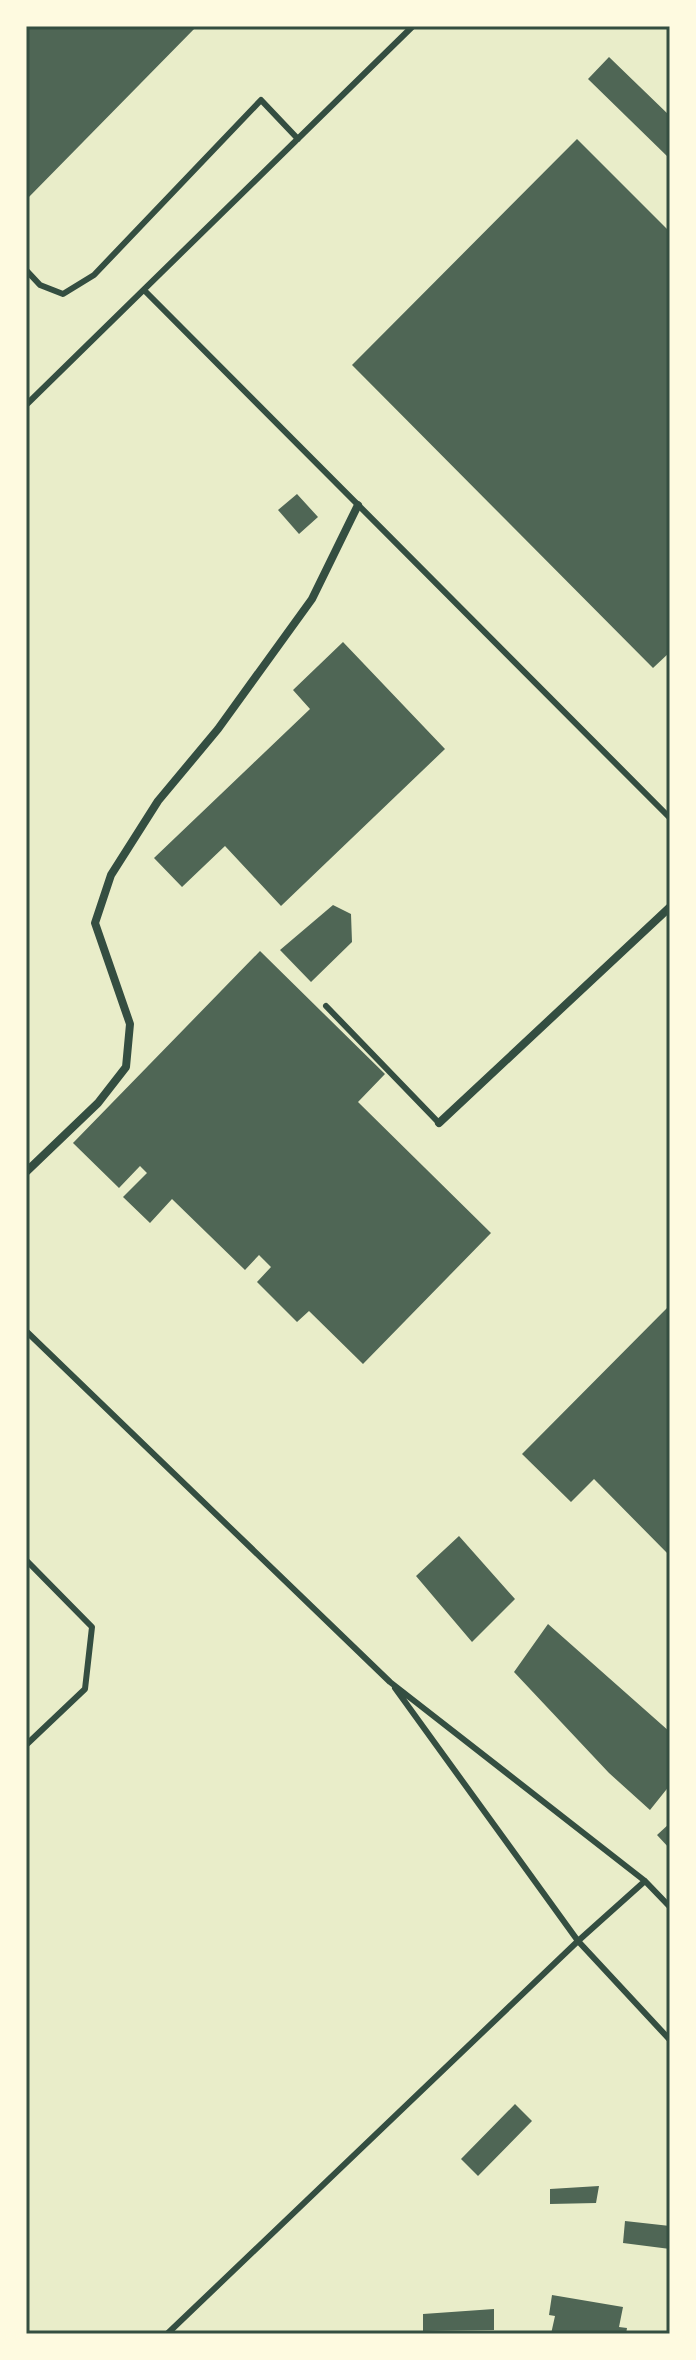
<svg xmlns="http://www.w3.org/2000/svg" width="696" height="2360" font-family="'Playfair Display',serif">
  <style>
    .building { fill: #4f6655 }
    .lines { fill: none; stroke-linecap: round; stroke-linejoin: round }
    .service { stroke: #344e41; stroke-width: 6 }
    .minor { stroke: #344e41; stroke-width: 8 }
    .neatline { fill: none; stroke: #344e41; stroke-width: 3 }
  </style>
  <rect width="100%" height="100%" fill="#e9edc9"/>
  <!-- building -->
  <path class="building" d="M26,26H197L26,200Z
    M609,57L670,116V159L588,79Z
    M577,139L670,232V652L653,668L352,365Z
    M297,494L318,517L299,534L278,510Z
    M343,642L445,749L281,906L225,846L182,887L154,858L310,709L293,690Z
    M333,905L351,914L352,942L311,982L280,950Z
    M260,951L385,1074L358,1102L491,1233L363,1364L309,1311L297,1322L257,1282L271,1267L259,1255L245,1270L172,1199L150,1223L123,1197L147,1173L140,1166L119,1188L73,1143Z
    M670,1305V1556L594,1479L571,1502L522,1454Z
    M459,1536L515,1599L472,1642L416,1576Z
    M548,1624L670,1732V1785L650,1810L609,1773L514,1672Z
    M670,1823V1849L657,1835Z
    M515,2104L532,2121L478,2176L461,2159Z
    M599,2186L596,2203L550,2204V2189Z
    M625,2221L670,2226V2249L623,2243Z
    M552,2295L623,2307L619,2327L627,2328L626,2334H551L555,2316L549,2315Z
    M494,2309V2330L423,2331V2314Z"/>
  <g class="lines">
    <!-- service -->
    <path class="service" d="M26,270L40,285L63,294L94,275L261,100L298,139
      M144,290L670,818
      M26,405L413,26
      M326,1006L439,1123
      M26,1331L390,1682L645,1881L670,1907
      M26,1560L92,1627L85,1689L26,1745
      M395,1688L578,1941L670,2040
      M167,2334L578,1941L645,1881"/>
    <!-- minor -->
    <path class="minor" d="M439,1123L670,907
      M26,1172L98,1103L126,1067L130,1024L95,923L111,875L158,801L218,729L312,599L358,505"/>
  </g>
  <!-- border -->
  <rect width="696" height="2360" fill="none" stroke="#fefae0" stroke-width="56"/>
  <rect x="28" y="28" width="640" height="2304" class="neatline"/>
</svg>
